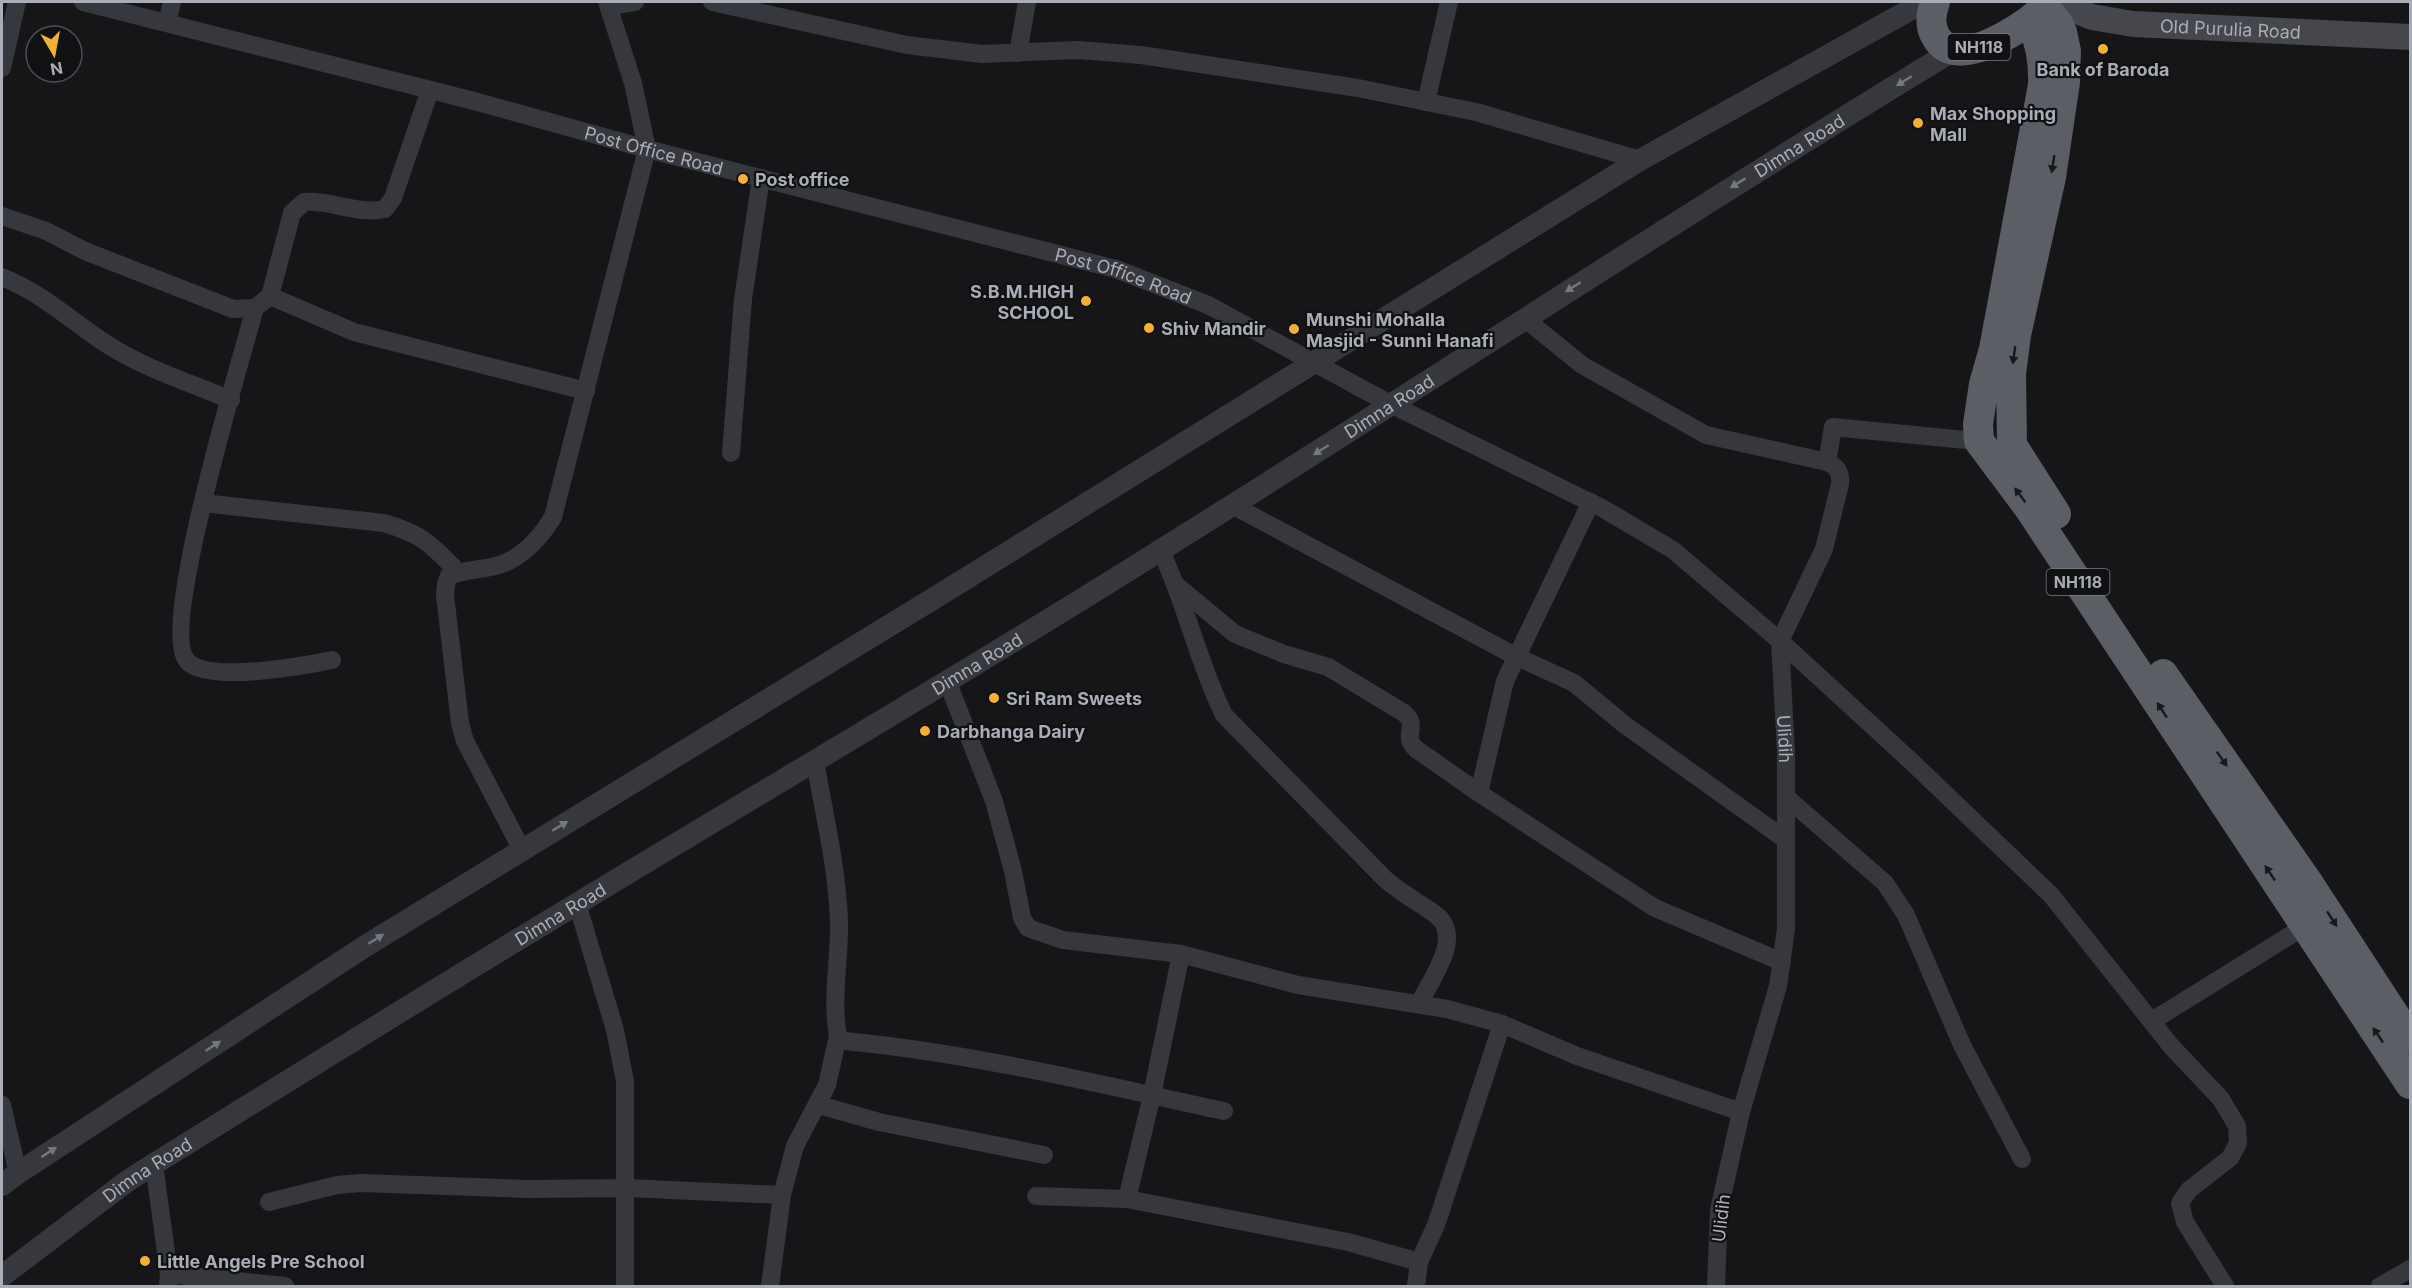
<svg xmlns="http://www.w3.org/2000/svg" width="2412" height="1288" font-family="Inter,sans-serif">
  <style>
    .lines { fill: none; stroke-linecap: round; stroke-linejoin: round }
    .minor { stroke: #37383d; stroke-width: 18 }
    .tertiary { stroke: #37383d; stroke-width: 22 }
    .secondary { stroke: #45474d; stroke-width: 26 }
    .trunk { stroke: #5b5e65; stroke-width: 30 }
    .oneway { fill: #757881 }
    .oneway2 { fill: #18191b }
    .poi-dot { fill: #f2b134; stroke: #111113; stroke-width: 2 }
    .labels { text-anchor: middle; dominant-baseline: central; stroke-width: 4.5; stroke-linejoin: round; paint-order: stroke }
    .shield { fill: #111113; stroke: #7b7e86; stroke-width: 1.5 }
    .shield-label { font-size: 16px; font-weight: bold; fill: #a8adb8 }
    .street-label { font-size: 18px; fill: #a8adb8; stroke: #111113 }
    .poi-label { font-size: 18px; font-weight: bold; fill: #a8adb8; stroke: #111113; text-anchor: start }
  </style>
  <rect width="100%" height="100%" fill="#161618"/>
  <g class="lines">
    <!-- minor -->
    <g class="minor">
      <path id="s1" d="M83,2L474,101L647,149L1116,269L1208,305L1392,405L1602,508L1673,550L1780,641L1786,752V929L1778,986L1741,1112L1719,1210L1716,1286"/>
      <path d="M712,2L907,45L982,54L1078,50L1141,55L1358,88L1476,112L1640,160"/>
      <path d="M609,6L635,2"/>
      <path d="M167,22L172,2"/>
      <path d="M1018,53L1027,2"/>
      <path d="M2,68L17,2"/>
      <path d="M1426,102L1449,2"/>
      <path d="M2,216L46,231L85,251L233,309L255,308L270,296L292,213L304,202C332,200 357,215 385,209L393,198L430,90"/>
      <path d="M2,277C40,292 68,318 102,341C140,367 188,382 231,400"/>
      <path d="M270,296L354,332L586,391"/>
      <path d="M255,308C242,357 157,633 188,662C210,683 303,666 332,660"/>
      <path d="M1524,318L1582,365L1706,435L1827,462C1838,467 1841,473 1840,484L1824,549L1780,641L1914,764L2051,895L2171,1046L2221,1099L2237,1126L2238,1143L2230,1158L2189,1190L2180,1203L2185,1222L2225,1286"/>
      <path d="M731,453L743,299L761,178"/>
      <path d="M1827,462L1833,427L1986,442"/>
      <path d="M203,503L384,523C422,534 431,544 458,572"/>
      <path d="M1232,505L1517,657L1574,683L1625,725L1786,840"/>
      <path d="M1161,551C1186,604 1198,662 1224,715L1385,879C1401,893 1418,902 1435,914C1465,936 1431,979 1419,1004"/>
      <path d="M1177,586L1235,634L1284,654L1328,667L1404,713C1420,726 1401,735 1416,749L1479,793L1655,908L1782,962"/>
      <path d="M948,683L994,801L1013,871L1022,918L1028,928L1063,940L1181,954L1298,985L1447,1009L1502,1024L1577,1056L1741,1112"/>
      <path d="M815,761C824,813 837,867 839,921C840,959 831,997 838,1036L844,1041C972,1053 1098,1084 1224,1111"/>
      <path d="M1479,793L1505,681L1591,502"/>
      <path d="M1786,797L1885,883L1906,915L1962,1045L2022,1159"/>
      <path d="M522,850L465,741L460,723L445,595L446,584L449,576C463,570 477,570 491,567C518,562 539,540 553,517L647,149L633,83L607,2"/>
      <path d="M577,903L615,1030L625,1081V1286"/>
      <path d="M2152,1021L2305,926"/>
      <path d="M2,1105L18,1173"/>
      <path d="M819,1105L879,1122L1044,1155"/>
      <path d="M154,1164L169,1274L168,1286"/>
      <path d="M1036,1196L1127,1199L1348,1242L1419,1262"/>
      <path d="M1127,1199L1152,1095L1181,954"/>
      <path d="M269,1202L337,1185L361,1183L528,1189L627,1188L782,1195"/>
      <path d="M169,1274L285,1286"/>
      <path d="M770,1286L782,1195L795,1146L827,1085L838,1036"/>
      <path d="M1416,1286L1419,1262L1436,1225L1502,1024"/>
      <path d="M2380,1286L2410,1269"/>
    </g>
    <!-- tertiary -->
    <g class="tertiary">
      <path d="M2,1185L18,1173L367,945L941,594L1640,160L1924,2"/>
      <path id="s2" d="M2,1276L126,1182L154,1164C296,1076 437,988 580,902C771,786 964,674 1153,555C1421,388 1684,214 1954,50"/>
    </g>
    <!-- secondary -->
    <path class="secondary" id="s3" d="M2054,2L2092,17L2133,24L2410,37"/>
    <!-- trunk -->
    <path class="trunk" d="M1935,2C1931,14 1929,25 1936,37C1957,74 2024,26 2045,8
      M2045,8L2058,23L2062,32L2066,51L2065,82L2051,177L2016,335L2011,374L2012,445L2056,514
      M2031,20C2040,43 2044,61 2043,85L1994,349L1984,384L1978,424L1979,441L2029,508L2410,1084
      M2163,674L2307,881L2410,1039"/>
  </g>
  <!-- one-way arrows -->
  <defs><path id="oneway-solid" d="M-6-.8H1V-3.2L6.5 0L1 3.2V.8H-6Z" transform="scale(1.5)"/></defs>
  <g class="oneway">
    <use href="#oneway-solid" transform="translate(1904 81) rotate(148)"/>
    <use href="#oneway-solid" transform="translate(1738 183) rotate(148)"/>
    <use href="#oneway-solid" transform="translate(1573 287) rotate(148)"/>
    <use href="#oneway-solid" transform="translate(1321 450) rotate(148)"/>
    <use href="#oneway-solid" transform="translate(560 826) rotate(-31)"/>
    <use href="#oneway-solid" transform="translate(376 939) rotate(-32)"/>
    <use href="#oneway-solid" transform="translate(213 1046) rotate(-33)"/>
    <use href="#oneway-solid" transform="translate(49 1152) rotate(-33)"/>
  </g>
  <g class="oneway2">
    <use href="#oneway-solid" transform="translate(2053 164) rotate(99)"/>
    <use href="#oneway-solid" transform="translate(2014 355) rotate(98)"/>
    <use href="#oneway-solid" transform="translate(2020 495) rotate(-127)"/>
    <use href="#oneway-solid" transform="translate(2162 710) rotate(-123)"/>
    <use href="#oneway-solid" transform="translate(2222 759) rotate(55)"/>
    <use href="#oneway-solid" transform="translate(2270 873) rotate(-124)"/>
    <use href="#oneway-solid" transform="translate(2332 919) rotate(57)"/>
    <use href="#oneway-solid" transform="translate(2378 1035) rotate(-124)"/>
  </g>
  <!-- markers -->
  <g class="poi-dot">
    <circle cx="2103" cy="49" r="6"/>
    <circle cx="1918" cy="123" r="6"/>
    <circle cx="743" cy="179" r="6"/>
    <circle cx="1086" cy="301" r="6"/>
    <circle cx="1149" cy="328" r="6"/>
    <circle cx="1294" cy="329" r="6"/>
    <circle cx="994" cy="698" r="6"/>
    <circle cx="925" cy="731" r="6"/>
    <circle cx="145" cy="1261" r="6"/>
  </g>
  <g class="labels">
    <!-- shield labels -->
    <g class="shield">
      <rect x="1947.5" y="34" width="63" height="26" rx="4.5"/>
      <rect x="2046.5" y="569" width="63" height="26" rx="4.5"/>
    </g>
    <g class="shield-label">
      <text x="1979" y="47">NH118</text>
      <text x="2078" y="582">NH118</text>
    </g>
    <!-- street labels -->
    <g class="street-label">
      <text stroke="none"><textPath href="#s3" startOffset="180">Old Purulia Road</textPath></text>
      <text stroke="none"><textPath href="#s2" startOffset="2124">Dimna Road</textPath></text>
      <text stroke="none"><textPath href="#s1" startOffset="590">Post Office Road</textPath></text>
      <text stroke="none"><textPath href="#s1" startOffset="1076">Post Office Road</textPath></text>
      <text stroke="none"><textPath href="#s2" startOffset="1638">Dimna Road</textPath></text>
      <text stroke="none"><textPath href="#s2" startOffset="1152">Dimna Road</textPath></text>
      <text stroke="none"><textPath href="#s1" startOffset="1930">Ulidih</textPath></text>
      <text stroke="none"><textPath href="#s2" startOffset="666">Dimna Road</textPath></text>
      <text stroke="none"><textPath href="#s2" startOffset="180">Dimna Road</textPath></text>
      <text transform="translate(1721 1218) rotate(-83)">Ulidih</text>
    </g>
    <!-- poi labels -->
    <g class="poi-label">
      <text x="2103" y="69" text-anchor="middle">Bank of Baroda</text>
      <text x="1930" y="113">Max Shopping<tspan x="1930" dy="21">Mall</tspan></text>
      <text x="755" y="179">Post office</text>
      <text x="1074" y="291" text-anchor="end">S.B.M.HIGH<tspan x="1074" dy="21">SCHOOL</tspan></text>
      <text x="1306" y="319">Munshi Mohalla<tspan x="1306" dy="21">Masjid - Sunni Hanafi</tspan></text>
      <text x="1161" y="328">Shiv Mandir</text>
      <text x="1006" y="698">Sri Ram Sweets</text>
      <text x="937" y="731">Darbhanga Dairy</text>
      <text x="157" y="1261">Little Angels Pre School</text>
    </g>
  </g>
  <!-- border -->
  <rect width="2412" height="1288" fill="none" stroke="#a8adb8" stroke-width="6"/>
  <!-- north arrow -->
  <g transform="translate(54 54) rotate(170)"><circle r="28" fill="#111113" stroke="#4d4f55" stroke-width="1.5"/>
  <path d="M0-4.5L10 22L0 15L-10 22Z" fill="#f2b134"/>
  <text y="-9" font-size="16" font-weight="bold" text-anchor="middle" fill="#a8adb8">N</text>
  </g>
</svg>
